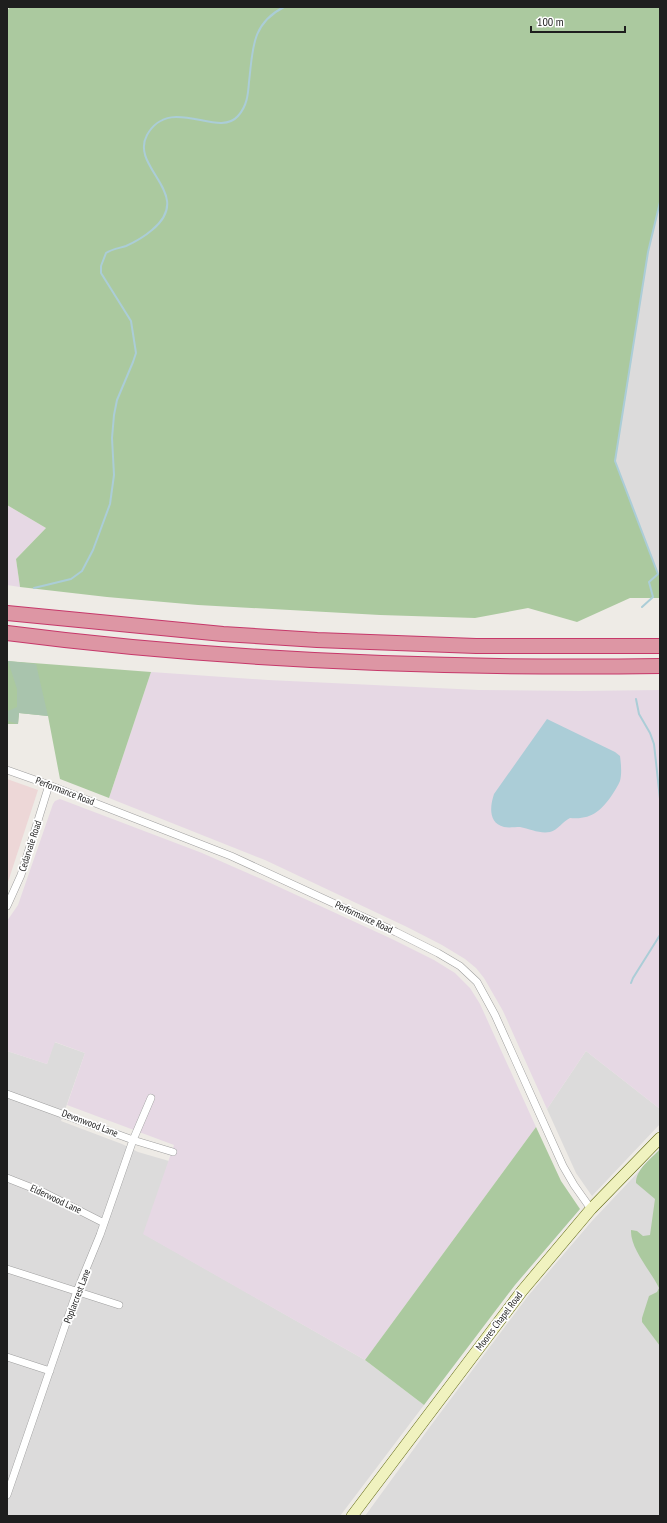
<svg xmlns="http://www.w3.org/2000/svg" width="667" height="1523" font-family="'PT Sans Narrow',sans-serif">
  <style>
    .residential { fill: #dcdbdb }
    .commercial { fill: #edd7d7 }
    .industrial { fill: #e6d8e4 }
    .forest { fill: #abc99f }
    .cemetery { fill: #a9c4ad }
    .water { fill: #abcdd7 }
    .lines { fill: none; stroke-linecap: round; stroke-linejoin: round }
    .stream { stroke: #abcdd7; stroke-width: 2 }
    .street-casing { stroke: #9f9f9f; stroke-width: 8 }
    .secondary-casing { stroke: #606911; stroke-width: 12 }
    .highway-casing { stroke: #c6386a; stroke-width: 16 }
    .street { stroke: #fff; stroke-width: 7 }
    .secondary { stroke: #f0f2bf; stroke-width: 11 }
    .highway { stroke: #dd96a4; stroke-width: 14 }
    .labels { text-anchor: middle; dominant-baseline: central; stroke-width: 3.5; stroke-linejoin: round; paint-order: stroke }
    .street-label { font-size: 10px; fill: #1e1e1e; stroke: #fff }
  </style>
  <rect width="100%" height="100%" fill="#eeebe6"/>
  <!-- residential -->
  <path class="residential" d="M660,202V574H658L615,461L648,252Z
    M54,1042L85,1053L61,1121L122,1144L138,1152L169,1161L144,1234L365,1360L424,1405L340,1516H7V1051L47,1064Z
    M586,1051L660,1109V1124L592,1196L576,1173L547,1109Z
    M660,1149V1516H365L432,1424L528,1296L592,1221Z"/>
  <!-- commercial -->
  <path class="commercial" d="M7,779L38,790L7,885Z"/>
  <!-- industrial -->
  <path class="industrial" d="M7,505L46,528L16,559L20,587L7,585Z
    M151,672L268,680L479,690L580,691L660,690V1109L586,1051L547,1109L503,1011L484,978L476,968L465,959L442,945L407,927L265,860L109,798Z
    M60,799L202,853L266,881L392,939L434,960L455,973L470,988L480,1004L536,1127L365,1360L143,1234L174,1145L67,1105L85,1053L55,1042L47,1064L7,1051V921L18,905L53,804L55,801Z"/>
  <!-- forest -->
  <path class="forest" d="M10,7H660V202L648,252L615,461L658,574H660V598H630L577,622L528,608L475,618L380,615L198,605L107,597L20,587L16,559L46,528L7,505V11Z
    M7,661L151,672L109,798L60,779L48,716L19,713L18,724H7Z
    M536,1127L561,1181L580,1209L515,1285L424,1405L365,1360Z
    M660,1149V1346L642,1322V1318L649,1296L657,1292L659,1288C651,1271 630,1249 631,1230L637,1231L643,1236L650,1235L655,1199L636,1183C636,1169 651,1159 660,1149Z"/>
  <!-- cemetery -->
  <path class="cemetery" d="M8,661L36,664L48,716L19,713L18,724L8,721V711L17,707V689Z"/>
  <!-- water -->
  <path class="water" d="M547,719L615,752L620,756C621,764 622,773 620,781C618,786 615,790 612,795C601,811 591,820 570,818C563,821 558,830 550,832C540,834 530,829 520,827C515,827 509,828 504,827C488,823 490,806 494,794Z"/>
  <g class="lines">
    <!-- stream -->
    <path class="stream" d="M34,588L71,579L82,571L93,550L110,504L114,475L112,438L114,415L117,400L133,362L136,353L131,321L101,273V266L106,253C112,249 120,248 126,246C135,242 145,236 152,230C196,194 129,168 147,135C170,94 218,139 238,116C247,106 248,95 249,82C253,49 251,24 284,7
      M642,607L653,597L649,582L658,574L615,461L648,252L660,202
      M636,699L639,714L650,733L654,744L660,799
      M631,983L633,978L660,935"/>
    <!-- street casing -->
    <g class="street-casing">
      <path id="street" d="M7,770L41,782L231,856L396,932L438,953L460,966L477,982L495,1015L563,1166L574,1185L591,1209
        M7,906L21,875L49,785
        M7,1094L133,1140L173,1152
        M7,1178L45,1193L104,1223
        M7,1269L119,1305
        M7,1357L50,1371
        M7,1495L77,1291L100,1235L133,1140L151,1098"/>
    </g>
    <!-- secondary casing -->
    <g class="secondary-casing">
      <path id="secondary" d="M352,1516L522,1291L591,1209L660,1138"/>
    </g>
    <!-- highway casing -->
    <g class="highway-casing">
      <path id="highway" d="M7,613L223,634L317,640L476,646H660
        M7,633C223,661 442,669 660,666"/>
    </g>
    <!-- street -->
    <use href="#street" class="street"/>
    <!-- secondary -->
    <use href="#secondary" class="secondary"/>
    <!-- highway -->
    <use href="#highway" class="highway"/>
  </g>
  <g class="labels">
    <!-- street labels -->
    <g class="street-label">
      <text transform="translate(65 791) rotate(21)">Performance Road</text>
      <text transform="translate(30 846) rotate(-72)">Cedarvale Road</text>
      <text transform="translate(364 917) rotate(25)">Performance Road</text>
      <text transform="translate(90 1123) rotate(21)">Devonwood Lane</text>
      <text transform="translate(56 1199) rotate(25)">Elderwood Lane</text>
      <text transform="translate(77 1296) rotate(-69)">Poplarcrest Lane</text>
      <text transform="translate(499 1321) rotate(-53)">Moores Chapel Road</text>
    </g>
  </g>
  <!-- border -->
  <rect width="667" height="1523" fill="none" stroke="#1e1e1e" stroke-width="16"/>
  <!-- scale -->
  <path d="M531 26v6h94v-6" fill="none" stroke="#1e1e1e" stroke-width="2"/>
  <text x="537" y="26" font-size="12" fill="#1e1e1e" stroke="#ffffff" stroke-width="3" paint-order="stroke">100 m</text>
</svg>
